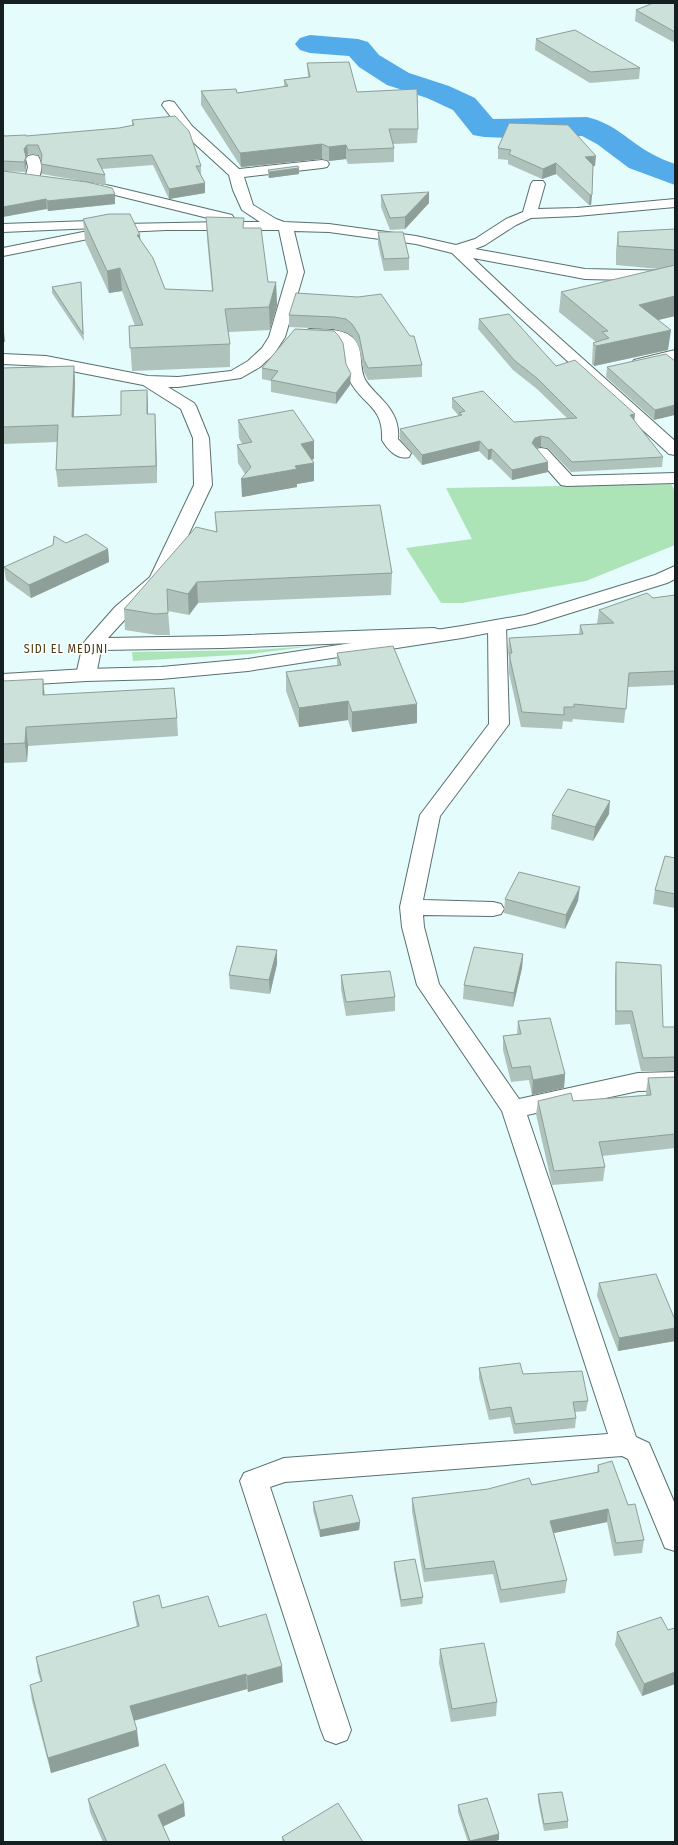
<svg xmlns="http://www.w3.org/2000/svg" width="678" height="1845" font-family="'Fira Sans Condensed',sans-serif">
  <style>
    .green { fill: #ade4b7 }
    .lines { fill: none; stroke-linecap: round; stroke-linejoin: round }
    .river { fill: #54abe9; fill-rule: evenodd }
    .minor-casing { stroke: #5a6f6f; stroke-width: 2 }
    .major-casing { stroke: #5a6f6f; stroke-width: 2 }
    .minor { fill: #fff; fill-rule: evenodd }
    .major { fill: #fff; fill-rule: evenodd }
    .wall { fill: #afc2bb }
    .shaded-wall { fill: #8e9e98 }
    .building { fill: #cbe1d9; stroke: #8e9e98 }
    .labels { text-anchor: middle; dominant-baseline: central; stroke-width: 3; stroke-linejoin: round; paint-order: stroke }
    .neighbourhood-label { font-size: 12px; letter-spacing: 1px; fill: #4d3914; stroke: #fff }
  </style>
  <rect width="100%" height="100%" fill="#e4fcfc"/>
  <!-- green -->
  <path class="green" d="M671,484L675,491V545L586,581L462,603H441L406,548L472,539L446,488Z
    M313,646L251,654L133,661L132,652L253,650Z"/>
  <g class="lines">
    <!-- river -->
    <path class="river" d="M310,35L358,39L368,42L379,55L409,73L449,86L475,98L493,119L587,117C616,124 628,141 652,154C659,158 667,161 675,164V185L629,168L597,144L582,136L513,138L484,137L473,135L453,110L427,98L387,85L359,67L349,56L310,53L300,50L295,44L300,38Z"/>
    <!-- minor casing -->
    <g class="minor-casing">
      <path id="minor" d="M169,101L174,102L192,126L239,169L322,160L327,161L329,164L327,167L322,168L244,177L253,205L276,219L284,222L329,224L416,236L456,245L475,239L506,219L523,212L531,184L533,181H543L545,184L538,209L577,208L675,199V207L577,216L531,218L516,225L485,245L475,249L585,269L675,271V281L585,279L473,258L526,308L675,441V455L669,454L516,314L452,253L416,244L329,232L294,231L304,272L285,337L274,354L260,367L241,378L178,387H168L194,403L196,406L209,438L212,485L167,580L129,615L108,638L222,636L434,628L441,630L443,634L441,638L434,640L222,648L101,650L96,675L93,679L86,681L79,679L76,675L83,644L86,640L115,607L150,577L194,485L193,438L181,409L143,385L46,366L3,364V354L46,356L148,376L178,377L231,371L248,361L262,348L269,337L288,272L279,230H166L123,232L3,256V248L123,224L224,222L111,194L78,188L76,185L78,182L83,181L111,186L232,215L234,218L230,222H260L242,210L233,190L229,175L182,132L162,105L164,102Z
        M33,155L38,156C43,164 42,173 37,181H27L25,178L28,167L26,159L28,156Z
        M90,221L95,222L97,225L95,228L3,232V224Z
        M310,329C323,330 341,328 352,337C364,347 359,364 364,377C366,383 371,387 375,392C389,406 400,418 398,439L411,453L409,457C397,460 388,450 382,440C384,405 361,405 349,379C344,368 347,356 342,345L334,340L304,337L302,334L304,331Z
        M675,350V360L640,368L634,366L632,363L634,360Z
        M541,448L547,449L572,476L675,473V483L567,486L561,485L533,453L535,449Z
        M497,620L504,622L506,626L509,724L440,816L423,900L493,902L501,904L504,909L501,914L493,916L423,915L424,927L439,984L519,1099L638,1073L675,1072V1090L638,1091L527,1115L636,1437L649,1443L675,1504V1551L665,1548L628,1459L622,1456L285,1482L270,1487L351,1730L347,1740L336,1744L325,1740L321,1730L240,1481L244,1473L284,1458L608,1434L502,1111L417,985L402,927L400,907L420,815L489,724L488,626L490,622Z"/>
    </g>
    <!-- major casing -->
    <g class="major-casing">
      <path id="major" d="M675,566V579L667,583L535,624L462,638L248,671L161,679L86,681L3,686V674L86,669L161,667L248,659L462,626L525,615L655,575Z"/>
    </g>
    <!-- minor -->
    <use href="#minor" class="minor"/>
    <!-- major -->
    <use href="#major" class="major"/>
  </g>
  <!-- wall -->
  <path class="wall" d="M675,3V43L635,21L636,10Z
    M536,39L640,68L639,79L590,83L535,50Z
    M307,63L357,92L418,129L417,143L393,144L394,148V162L348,164L346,159L329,161L322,159L241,167L201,105V91L237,93L284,87V80L308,77Z
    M132,120L201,166V175L205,183V193L169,199L153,165L102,169L105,175L106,185L42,174L41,161L39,155L28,154L26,158V167L25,172L3,171V131L4,136H26L119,128L132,126Z
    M509,123L595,166H593L591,205H589L556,174L542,179L508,164V160L498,159V148Z
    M268,170L299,174L269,178L268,176Z
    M3,171L115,204L48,211L47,209Z
    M381,195L429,203L405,229L390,230L381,207Z
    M206,217L244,228L268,282H276L277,305L270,330L228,332L230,344V367L132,371L129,326H135L122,291L109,293L85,241L83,219L141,241L165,289L212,291L207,239Z
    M675,229V316L658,320L668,350L594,366L592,364L593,343L596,342L559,312L561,292L659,269L616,265V251L618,232Z
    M378,232L409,258V270L384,271L378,244Z
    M81,282L84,341L52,293V287Z
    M358,297L422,365V377L368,380L364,372L359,347L352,336L345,332L334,329L289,327V315Z
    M479,319L556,366L634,420L663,457L662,467L571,472L548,448L541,447H536L548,472L512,480L491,459L488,460L479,451L422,465L400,439V429L459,416L452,408V398L514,422L567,418L537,389L513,370L478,329Z
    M675,361L654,420L606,377L607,367Z
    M346,364L350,385L336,404L271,392V381L262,379V368Z
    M74,366L75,382L74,417L121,415L147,390L148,414H155L157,483L58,487L56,470L57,442L3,444V368Z
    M238,420L314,459L312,460L314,481L297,484V487L242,497L245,474L238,463L237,445L242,444L239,438Z
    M215,512L392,573L391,595L198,603L189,615L168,611L170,635H157L125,630L124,609L216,531Z
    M66,543L108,549L109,562L31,598L6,580L4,567Z
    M675,595V685L628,687L624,723L573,719L572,722L563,721L562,729L521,727L509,673V657L508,652L509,638L579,635L580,625L597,624L599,610L653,598Z
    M337,653L417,723L352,732L348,720L299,727L286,691V672L337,665Z
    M3,681L45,695L177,718L178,736L28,746L27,762L3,763Z
    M609,814L593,841L551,829L552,815Z
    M675,858V908L653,904L655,890Z
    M505,899L578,901L565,929L504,913Z
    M523,954L522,968L513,1007L463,999L464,985Z
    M616,962L663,1027H675V1071H641L630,1024L615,1025V976Z
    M277,964L270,994L230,989L229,975Z
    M341,975L395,997V1011L346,1016L341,989Z
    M518,1021L565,1074L564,1088L532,1095L529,1080L511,1082L503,1050V1036L517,1034Z
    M675,1077V1148L602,1156L605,1167L603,1181L552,1185L536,1114L538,1101H573L646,1095V1092L648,1078Z
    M599,1283L675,1320V1341L618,1351L597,1296Z
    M479,1368L523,1374L588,1401L586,1411L575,1412L576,1418L575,1428L514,1434L510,1417L489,1420L479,1378Z
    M598,1465L628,1505L644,1540L642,1553L614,1556L607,1522L554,1533L567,1580L565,1593L500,1603L493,1574L424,1582L412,1511V1498L532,1485L597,1472Z
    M313,1502L360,1522L359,1530L320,1537L313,1510Z
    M394,1562L423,1597L422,1604L401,1607L394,1569Z
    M133,1602L162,1608L219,1627L283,1682L248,1692L247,1689L134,1721L139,1746L51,1773L32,1701L30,1685L41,1682L38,1673L36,1657L137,1627L135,1617Z
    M675,1628V1684L642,1696L615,1645L617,1632L668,1630Z
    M440,1649L497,1702L496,1716L451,1722L439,1663Z
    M538,1794L568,1821V1828L544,1831L538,1801Z
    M88,1799L185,1816L163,1826L170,1842H103L90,1812Z
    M458,1805L499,1840L492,1842H468L458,1812Z
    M282,1837L363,1842H282Z"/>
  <!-- shaded-wall -->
  <path class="shaded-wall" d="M322,144V159L241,167L240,153Z
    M27,145L28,154L26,158V167L25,172L24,149Z
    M346,145V159L329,161V147Z
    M596,156L595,166L584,167L585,157Z
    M556,163V174L542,179L543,169Z
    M299,168V174L269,178V172Z
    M205,183V193L169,199V189Z
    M429,192V203L405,229V217Z
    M115,194V204L48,211L47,201Z
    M590,195H592L591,205H589Z
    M46,199L47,209L3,217V207Z
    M137,235H140L142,257Z
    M120,268L122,291L109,293L107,271Z
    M276,282L277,305L270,330L269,307Z
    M675,296V316L637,325L639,305Z
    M3,322L5,342H3Z
    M671,330L668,350L594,366L596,346Z
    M74,366L75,382L73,434L72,417Z
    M351,374L350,385L336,404V393Z
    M147,390L148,407V431L147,414Z
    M675,405V415L654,420L655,410Z
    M155,414L156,431L157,483L156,466Z
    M635,414L634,424L630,415Z
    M541,436V447L535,448L532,443L535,438Z
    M314,441V459L302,462L301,444Z
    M480,441L479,451L422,465V455Z
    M492,449L491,459L488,460V450Z
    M548,462V472L512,480V470Z
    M314,463V481L297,484V487L242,497L241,479L295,466Z
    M108,549L109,562L31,598L29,585Z
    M197,582L198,603L189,615L188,594Z
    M43,679L45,698L43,695Z
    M348,701V720L299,727V708Z
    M417,704V723L352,732V712Z
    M26,727L28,746L27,762L25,743Z
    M610,801L609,814L593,841L595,827Z
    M580,887L578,901L565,929L566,915Z
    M277,950V964L270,994L269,980Z
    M523,954L522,968L513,1007L514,993Z
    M565,1074L564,1088L532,1095L533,1080Z
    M675,1328V1341L618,1351L619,1338Z
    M608,1509L607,1522L549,1534L550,1521Z
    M360,1522L359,1530L320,1537V1530Z
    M282,1666L283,1682L248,1692L247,1676Z
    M675,1672V1684L642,1696L644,1684Z
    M246,1674L247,1689L132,1721L130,1706Z
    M137,1730L139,1746L51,1773L48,1758Z
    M184,1803L185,1816L160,1828L158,1815Z
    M499,1834V1840L492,1842H470V1841Z"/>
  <!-- building -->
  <path class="building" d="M653,3H675V32L636,10Z
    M575,30L640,68L591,72L536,39Z
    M349,62L357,92L417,89L418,129H389L394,148L348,150L346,145L329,147L322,144L240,153L201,91L236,89L237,93L288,86L284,80L310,77L307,63Z
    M175,116L189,131L201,166H196L205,183L169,189L152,155L97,159L105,175L41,164L42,155L38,145H27L24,149L26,157L24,162L3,161V131L4,136L26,135V136L119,128L134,125L132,120Z
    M509,123L568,125L596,156L585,157L593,165L592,195H590L556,163L543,169L509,154L511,150L498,148Z
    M298,166L299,168L269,172L268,170Z
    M3,171L87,182L112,188L115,194L47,201L46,199L3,207Z
    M429,192L405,217L390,218L381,195Z
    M109,214H130L140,235H137L153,258L165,289L213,291L206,217L244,218L243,228H261L268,282H276L269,307L225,309L230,344L130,348L129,326L143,325L120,268L107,271L83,219Z
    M675,229V250L618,246V232Z
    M378,232H403L409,258L384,259Z
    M675,265V296L639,305L671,330L596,346L593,343L609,338L602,332L608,331L561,292Z
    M81,282L83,334L52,287Z
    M296,293L358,297L381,294L410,336H414L422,365L368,368L364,360L359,335L352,324L346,319L334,317L289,315Z
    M509,314L556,366L575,360L635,414L630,415L663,457L572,462L549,438L541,436L535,438L532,443L548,462L512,470L492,449L488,450L480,441L422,455L400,429L462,415L459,413L465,411L452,398L483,391L514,422L577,418L538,379L514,360L479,319Z
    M295,329L334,331L338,335L343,343L346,364L351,374L336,393L271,380L278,371L262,368Z
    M666,354L675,361V405L655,410L607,367Z
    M74,366L72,417L121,415V391L147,390V414H155L156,466L56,470L58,425L3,427V368Z
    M293,410L314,441L301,444L314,463L295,466L297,469L241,479L251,467L237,445L252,442L238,420Z
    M380,505L392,573L197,582L188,594L167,589L168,613L155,614L124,609L196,527L217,532L215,512Z
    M86,534L108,549L29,585L4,567L53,545L54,536L66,543Z
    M647,593L653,598L675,595V671L629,673L626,709L574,704V707H564V715L522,712L510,659V653H512L509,638L583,634L580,625L614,623L599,610Z
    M393,646L417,704L352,712L348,701L299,708L286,672L341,665L337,653Z
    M43,679V695L174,688L177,718L26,727L25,743L3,744V681Z
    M568,789L610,801L595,827L552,815Z
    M665,856L675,858V894L655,890Z
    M519,872L580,887L566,915L505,899Z
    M237,946L277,950L269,980L229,975Z
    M474,947L523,954L514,993L464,985Z
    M616,962L661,965L663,1027H675V1057L643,1058L632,1011H616Z
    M390,971L395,997L346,1002L341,975Z
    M550,1018L565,1074L533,1080L530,1066L512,1068L503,1036L521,1034L518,1021Z
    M675,1077V1134L599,1142L605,1167L554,1171L538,1101L571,1093L573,1101L651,1095L648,1078Z
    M656,1274L675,1320V1328L619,1338L599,1283Z
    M520,1363L523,1374L582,1371L588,1401L573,1402L576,1418L515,1424L511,1407L490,1410L479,1368Z
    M612,1461L628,1505L635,1504L644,1540L616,1543L608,1509L550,1521L567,1580L501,1590L494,1561L425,1569L412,1498L488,1489L529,1478L532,1485L599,1472L598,1465Z
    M352,1495L360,1522L320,1530L313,1502Z
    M415,1559L423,1597L401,1600L394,1562Z
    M159,1595L162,1608L208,1596L219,1627L266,1614L282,1666L247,1676L246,1674L130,1706L137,1730L48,1758L30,1685L42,1681L36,1657L139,1626L133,1602Z
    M661,1617L668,1630L675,1628V1672L644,1684L617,1632Z
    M484,1643L497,1702L452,1709L440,1649Z
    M165,1764L184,1803L158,1815L170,1842H107L88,1799Z
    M562,1792L568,1821L544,1824L538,1794Z
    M487,1798L499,1834L470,1841L458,1805Z
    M338,1803L363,1842H285L282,1837Z"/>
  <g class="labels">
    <!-- neighbourhood labels -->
    <g class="neighbourhood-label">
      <text x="66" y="649">SIDI EL MEDJNI</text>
    </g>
  </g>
  <!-- border -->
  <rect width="678" height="1845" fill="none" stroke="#161f1f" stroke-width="8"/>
</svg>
